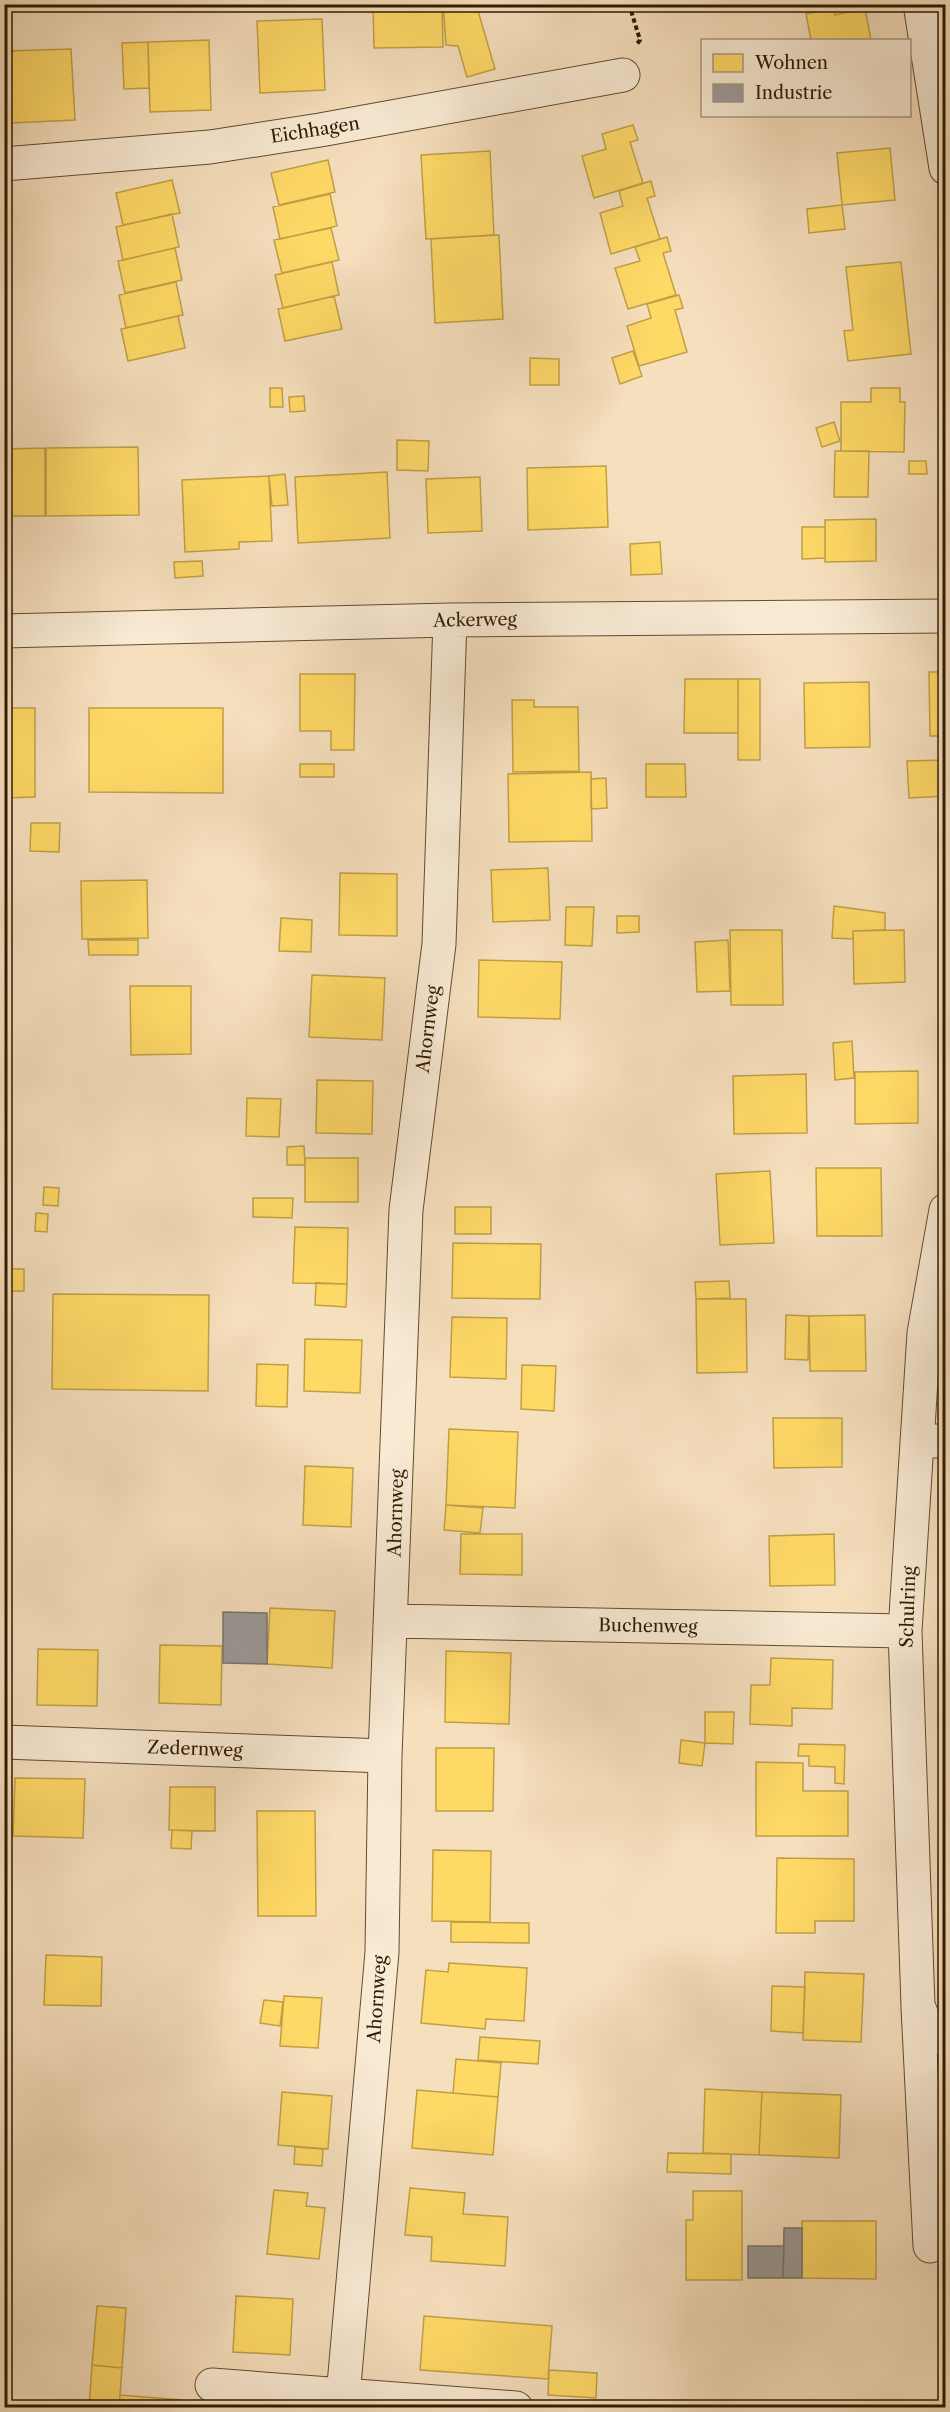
<svg xmlns="http://www.w3.org/2000/svg" width="950" height="2412" font-family="'Libre Caslon Text',serif">
  <style>
    .homes { fill: #ffd966; stroke: #c0a047; stroke-width: 1.5 }
    .industry { fill: #999; stroke: #79736b; stroke-width: 1.5 }
    .lines { fill: none; stroke-linecap: round; stroke-linejoin: round }
    .minor-casing { stroke: #604c2f; stroke-width: 35 }
    .path { stroke: #2e1b00; stroke-width: 4; stroke-dasharray: 4.5 3; stroke-linecap: butt }
    .minor { stroke: #f9ead4; stroke-width: 33 }
    .labels { text-anchor: middle; dominant-baseline: central; stroke-width: 6; stroke-linejoin: round; paint-order: stroke }
    .street-label { font-size: 18px; fill: #2e1b00; stroke: #f9ead4 }
  </style>
  <rect width="100%" height="100%" fill="#f6dfbd"/>
  <filter id="stains"><feTurbulence type="fractalNoise" baseFrequency=".00333" numOctaves="4"/><feColorMatrix values="0 0 0 0 .2 0 0 0 0 .09 0 0 0 0 .02 0 0 0 .5 -.17"/></filter>
  <radialGradient id="worn" r=".72"><stop offset=".6" stop-color="#630" stop-opacity="0"/><stop offset="1" stop-color="#630" stop-opacity=".3"/></radialGradient>
  <!-- homes -->
  <path class="homes" d="M373,4H442L443,47L374,48Z
    M443,4H476L495,69L467,77L458,46L446,45Z
    M476,4H496L477,10Z
    M833,8L835,15L865,9L871,40H811L806,14Z
    M322,19L325,90L260,93L257,21Z
    M209,40L211,110L150,112L148,42Z
    M148,42L149,88L124,89L122,43Z
    M71,49L75,120L10,123L6,51Z
    M633,125L638,140L630,142L643,183L594,198L582,156L606,149L602,134Z
    M890,148L895,200L842,205L837,153Z
    M490,151L494,235L426,239L421,155Z
    M328,160L335,192L279,205L271,173Z
    M172,180L180,213L123,225L116,193Z
    M651,181L655,196L647,198L660,239L611,254L600,213L623,206L619,191Z
    M330,194L337,226L280,239L273,207Z
    M842,205L845,229L809,233L807,209Z
    M172,214L179,247L123,260L116,227Z
    M331,228L339,260L282,273L274,240Z
    M499,235L503,319L435,323L431,239Z
    M667,237L671,251L663,253L676,295L628,309L615,268L640,261L635,247Z
    M175,248L182,280L125,293L118,261Z
    M332,262L339,295L283,308L275,275Z
    M901,262L911,354L848,361L844,331L853,330L846,267Z
    M176,282L183,315L126,328L119,295Z
    M679,295L683,308L675,310L687,352L639,366L627,326L651,318L647,304Z
    M334,296L342,329L285,341L278,309Z
    M178,316L185,348L128,361L121,329Z
    M633,351L642,376L620,384L612,358Z
    M530,358L559,359V385H530Z
    M270,388H282L283,407H270Z
    M871,388H900V402H905L904,452L841,451V402H871Z
    M304,396L305,411L290,412L289,397Z
    M834,422L840,441L822,447L816,428Z
    M397,440L429,441L428,471L397,470Z
    M138,447L139,515L46,516V448Z
    M45,448V516H4V449Z
    M835,451H869L868,497H834Z
    M909,461H926L927,474H909Z
    M606,466L608,527L528,530L527,468Z
    M387,472L390,538L298,543L295,477Z
    M285,474L288,505L272,506L269,476Z
    M269,476L272,541L239,542V549L185,552L182,480Z
    M480,477L482,531L428,533L426,479Z
    M876,519V561L825,562V520Z
    M802,527H825V558L802,559Z
    M660,542L662,574L631,575L630,544Z
    M202,561L203,576L175,578L174,562Z
    M929,672H946V736H930Z
    M300,674H355L354,750H331V731H300Z
    M685,679H738V733H684Z
    M738,679H760V760H738Z
    M869,682L870,747L805,748L804,683Z
    M512,700H534V707H578L579,771L513,772Z
    M4,708H35V797L4,798Z
    M89,708H223V793L89,792Z
    M946,760V796L909,798L907,761Z
    M300,764H334V777H300Z
    M646,764H685L686,797H646Z
    M591,772L592,841L509,842L508,774Z
    M606,778L607,808L591,809V779Z
    M31,823H60L59,852L30,851Z
    M548,868L550,920L493,922L491,870Z
    M340,873L397,874V936L339,935Z
    M147,880L148,938L82,939L81,881Z
    M834,906L885,913V930L853,931V939L832,938Z
    M566,907H594L592,946L565,945Z
    M617,916H639V932L617,933Z
    M281,918L312,920L311,952L279,951Z
    M730,930H782L783,1005H731Z
    M904,930L905,982L854,984L853,931Z
    M88,940H138V955H89Z
    M728,940L730,991L697,992L695,942Z
    M479,960L562,962L560,1019L478,1017Z
    M312,975L385,978L382,1040L309,1037Z
    M130,986H191V1054L131,1055Z
    M852,1041L854,1078L835,1080L833,1043Z
    M918,1071V1123L855,1124V1072Z
    M806,1074L807,1133L734,1134L733,1076Z
    M317,1080L373,1081L372,1134L316,1133Z
    M247,1098L281,1099L279,1137L246,1136Z
    M304,1146L305,1165H287V1147Z
    M305,1158H358V1202H305Z
    M816,1168H881L882,1236H817Z
    M770,1171L774,1243L720,1245L716,1174Z
    M44,1187L59,1188L58,1206L43,1205Z
    M253,1198H293L292,1218L253,1217Z
    M455,1207H491V1234H455Z
    M36,1213L48,1214L47,1232L35,1231Z
    M295,1227L348,1228L347,1284L293,1283Z
    M453,1243L541,1244L540,1299L452,1298Z
    M4,1269H24V1291H4Z
    M729,1281L730,1298L696,1299L695,1282Z
    M316,1283L347,1284L346,1307L315,1305Z
    M53,1294L209,1295L208,1391L52,1389Z
    M696,1299H746L747,1372L697,1373Z
    M786,1315L809,1316L808,1360L785,1359Z
    M865,1315L866,1371H810L809,1316Z
    M452,1317L507,1318L506,1379L450,1377Z
    M305,1339L362,1340L360,1393L304,1391Z
    M257,1364L288,1365L287,1407L256,1406Z
    M522,1365L556,1366L554,1411L521,1409Z
    M773,1418H842V1467L774,1468Z
    M449,1429L518,1432L515,1508L446,1505Z
    M305,1466L353,1468L351,1527L303,1525Z
    M446,1505L483,1508L480,1533L444,1530Z
    M461,1534H522V1575L460,1574Z
    M834,1534L835,1585L770,1586L769,1536Z
    M270,1608L335,1611L332,1668L267,1664Z
    M160,1645L222,1646L221,1705L159,1703Z
    M38,1649L98,1650L97,1706L37,1705Z
    M446,1651L511,1653L509,1724L445,1722Z
    M771,1658L833,1660L832,1709L792,1708V1726L750,1724L751,1685H770Z
    M705,1712H734L733,1744L705,1743Z
    M681,1740L705,1743L702,1766L679,1763Z
    M799,1744L845,1745L844,1784L835,1783V1767L809,1766V1756H798Z
    M436,1748H494L493,1811H436Z
    M756,1762L803,1763V1791H848V1836H756Z
    M15,1778L85,1779L83,1838L13,1836Z
    M170,1787H215V1831L169,1830Z
    M257,1811H315L316,1916H258Z
    M172,1830L192,1831L191,1849L171,1848Z
    M433,1850L491,1851L490,1922L432,1921Z
    M777,1858L854,1859V1921H815V1933H776Z
    M451,1922L529,1923V1943L451,1942Z
    M46,1955L102,1957L101,2006L44,2005Z
    M449,1963L527,1968L524,2021L486,2019L485,2029L421,2023L426,1970L448,1972Z
    M805,1972L864,1974L861,2042L803,2040Z
    M772,1986L805,1987L803,2033L771,2031Z
    M284,1996L322,1998L318,2048L280,2046Z
    M264,2000L283,2002L280,2026L260,2023Z
    M480,2037L540,2041L538,2064L478,2060Z
    M456,2059L501,2063L498,2097L453,2093Z
    M705,2089L762,2092L759,2155L703,2153Z
    M417,2090L498,2097L493,2155L412,2148Z
    M282,2092L332,2096L328,2149L278,2145Z
    M762,2092L841,2095L839,2158L759,2155Z
    M295,2147L323,2149L322,2166L294,2164Z
    M668,2153L731,2154V2174L667,2172Z
    M410,2188L465,2193L463,2214L508,2217L505,2266L431,2261L432,2237L405,2235Z
    M274,2190L308,2193L306,2206L325,2208L319,2259L267,2254Z
    M693,2191H742V2280H686V2220H693Z
    M802,2221H876V2279L802,2278Z
    M236,2296L293,2299L290,2355L233,2352Z
    M97,2306L126,2308L122,2368L92,2365Z
    M424,2316L552,2326L548,2379L420,2370Z
    M92,2365L122,2368L119,2408H89Z
    M549,2370L597,2373L596,2398L548,2395Z
    M120,2395L181,2400V2408H119Z"/>
  <!-- industry -->
  <path class="industry" d="M4,14H6L7,46H4Z
    M223,1612L267,1613V1664L223,1663Z
    M784,2228H802V2278H783Z
    M748,2246H784L783,2278H748Z"/>
  <g class="lines">
    <!-- minor casing -->
    <g class="minor-casing">
      <path id="minor" d="M920,4L946,168
        M4,164L210,147L320,130L623,75
        M4,631L450,620L946,616
        M946,1210L924,1333L905,1631L918,2006L929,2031L946,2040
        M917,1441H946
        M392,1621L905,1631
        M4,1742L385,1756
        M918,2008L930,2246
        M212,2385L516,2408
        M342,2408L382,1952L385,1756L406,1210L439,944L450,620"/>
    </g>
    <!-- path -->
    <path class="path" d="M629,4L640,40L637,44"/>
    <!-- minor -->
    <use href="#minor" class="minor"/>
  </g>
  <g class="labels">
    <!-- street labels -->
    <g class="street-label">
      <text transform="translate(315 130) rotate(-9)">Eichhagen</text>
      <text transform="translate(475 620) rotate(-1)">Ackerweg</text>
      <text transform="translate(428 1029) rotate(-83)">Ahornweg</text>
      <text transform="translate(396 1513) rotate(-88)">Ahornweg</text>
      <text transform="translate(908 1607) rotate(-88)">Schulring</text>
      <text transform="translate(648 1626) rotate(1)">Buchenweg</text>
      <text transform="translate(195 1749) rotate(2)">Zedernweg</text>
      <text transform="translate(377 1999) rotate(-86)">Ahornweg</text>
    </g>
  </g>
  <!-- margin -->
  <rect width="950" height="2412" fill="none" stroke="#f6dfbd" stroke-width="24"/>
  <rect x="6" y="6" width="938" height="2400" fill="none" stroke="#2e1b00" stroke-width="3"/>
  <rect x="12" y="12" width="926" height="2388" fill="none" stroke="#2e1b00" stroke-width="1.5"/>
  <!-- legend -->
  <rect x="701" y="39" width="210" height="78" fill="#f9ead4" stroke="#a8977f" stroke-width="1.5"/>
  <rect x="713" y="54" width="30" height="18" fill="#ffd966" stroke="#a8977f" stroke-width="1.5"/>
  <text x="755" y="69" font-size="18" fill="#2e1b00">Wohnen</text>
  <rect x="713" y="84" width="30" height="18" fill="#999999" stroke="#a8977f" stroke-width="1.5"/>
  <text x="755" y="99" font-size="18" fill="#2e1b00">Industrie</text>
  <rect width="100%" height="100%" filter="url(#stains)"/>
  <rect width="100%" height="100%" fill="url(#worn)"/>
</svg>
